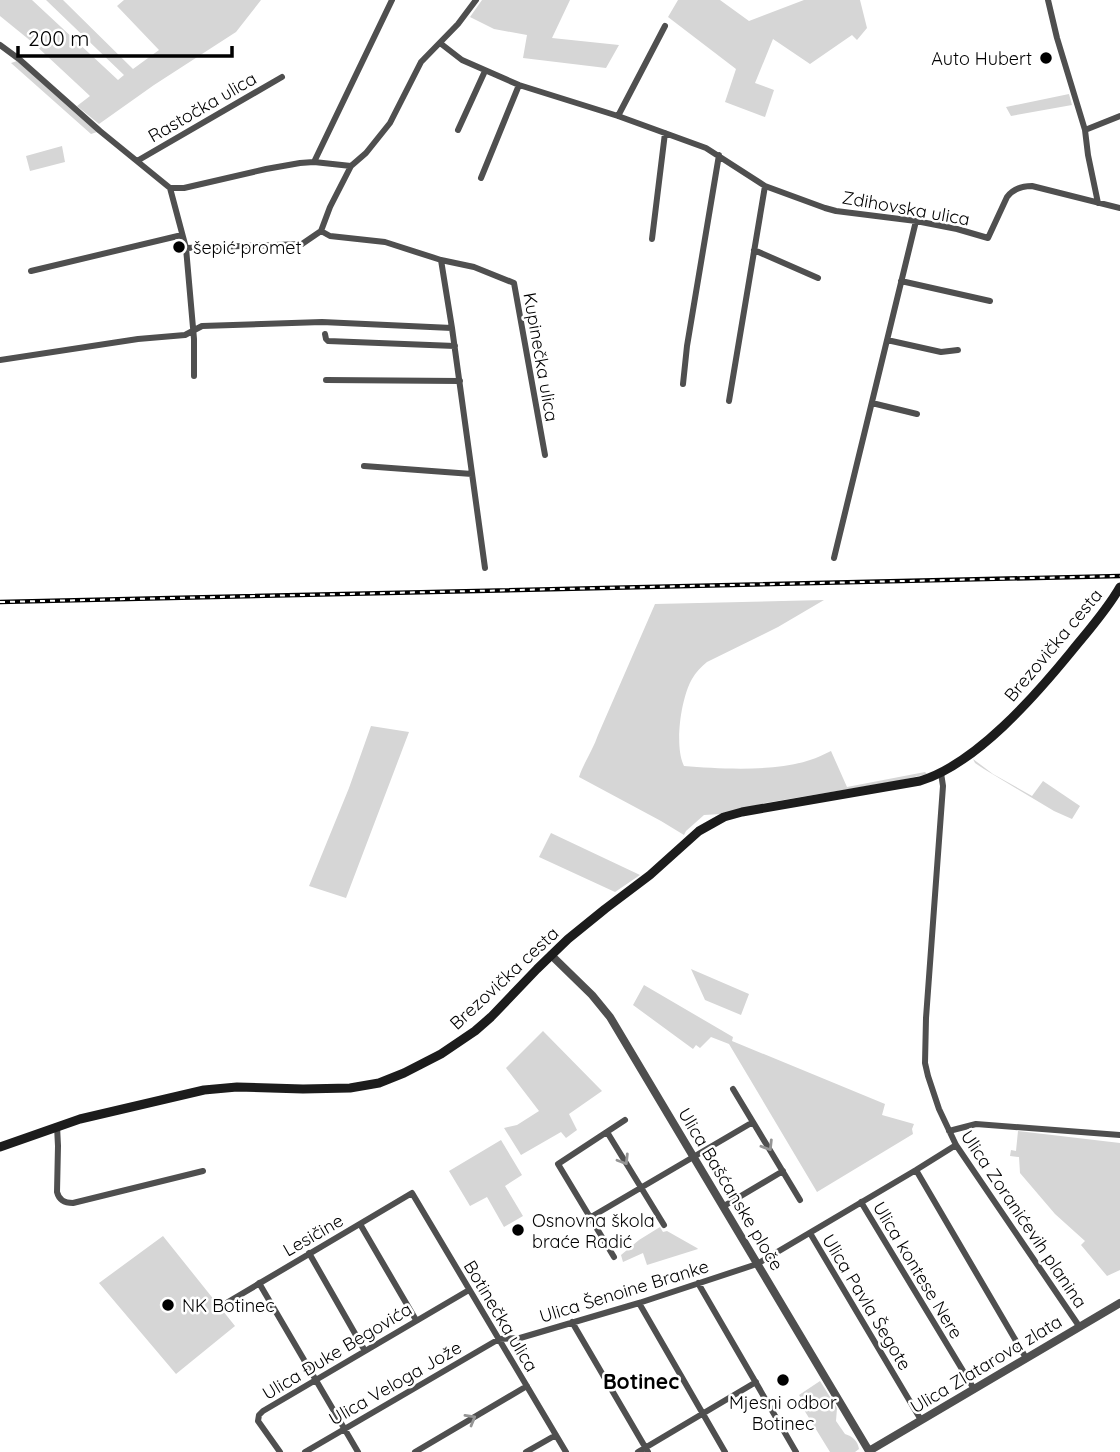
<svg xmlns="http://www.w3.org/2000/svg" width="1120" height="1452" font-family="Quicksand,sans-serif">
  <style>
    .green { fill: #d6d6d6 }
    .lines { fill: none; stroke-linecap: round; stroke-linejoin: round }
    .minor { stroke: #4f4f4f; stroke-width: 6 }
    .tertiary { stroke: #4f4f4f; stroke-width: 8 }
    .secondary { stroke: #1c1c1c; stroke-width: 9 }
    .rail-casing { stroke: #000; stroke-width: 4.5 }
    .rail { stroke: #fff; stroke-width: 2; stroke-dasharray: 5; stroke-linecap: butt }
    .oneway { stroke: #959595 }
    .poi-dot { fill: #000; stroke: #fff; stroke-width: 2.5 }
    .labels { text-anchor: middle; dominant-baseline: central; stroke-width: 5; stroke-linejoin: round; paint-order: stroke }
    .poi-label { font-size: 18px; fill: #000; stroke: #fff; text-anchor: start }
    .street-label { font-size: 18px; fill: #000; stroke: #fff }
    .quarter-label { font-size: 21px; font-weight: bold; fill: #000; stroke: #fff }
  </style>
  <rect width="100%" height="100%" fill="#fff"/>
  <!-- green -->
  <path class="green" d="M0,0H32L118,80L124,75L46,0H63L133,69L159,50L117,6L124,0H261L236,32L154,85L99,124L77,106L90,96L32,42L0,16Z
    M482,0H570L552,38L619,45L606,68L523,58L527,35L494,29L470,17Z
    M678,0H720L749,21L804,0H860L867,28L857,40L852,35L810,64L773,39L755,83L774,90L765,117L725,102L736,69L668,17Z
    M17,61L100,131L91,134L11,63Z
    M1069,94L1072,105L1011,116L1006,107Z
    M62,146L65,162L30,171L26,156Z
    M824,600L778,627L707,662C701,667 696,672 692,679C681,698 674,746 684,766C721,769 775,772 810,760C817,758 824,754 831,751L847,787L925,772L927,774L897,781L765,803L721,814L704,815L686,831L684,835L661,821L579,777C584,762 593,750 598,735L655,604Z
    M371,726L409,732L346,898L309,886L349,788Z
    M973,759L993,774L1032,796L1043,781L1080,806L1072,819L1054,811L984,769L975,763Z
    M551,833L640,875L615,892L539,857Z
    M691,969L749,994L741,1015L705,1000Z
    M644,985L733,1037L732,1041L885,1104L882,1115L914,1124L912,1129L913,1134L817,1192L729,1044L711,1037L700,1048L696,1045L693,1049L633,1005Z
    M543,1031L602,1091L569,1114L577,1130L566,1138L561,1132L521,1155L504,1128L517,1125L539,1111L506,1068Z
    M1018,1131L1120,1143V1270L1107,1276L1081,1245L1085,1241L1055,1214L1020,1173L1019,1157L1010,1156L1011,1150L1016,1151Z
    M501,1140L522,1175L505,1186L523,1216L504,1227L487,1197L470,1206L449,1171Z
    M660,1227L663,1232L667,1231L697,1248L698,1249L647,1265L643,1253L623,1262L621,1255L639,1240Z
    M163,1236L235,1326L176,1374L99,1283Z
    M820,1381L837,1408L836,1421L845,1434C852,1436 858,1441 859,1449L855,1452H830L801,1405L804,1403L799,1395Z"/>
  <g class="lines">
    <!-- minor -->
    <path class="minor" d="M476,0L458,24L421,62L390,123L366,153L351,166L330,207L321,231L330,236L385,242L441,260L474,267L514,283L545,455
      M1048,0L1057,38L1085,130L1120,116
      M440,43L462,60L519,85L618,116L706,148L765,186L825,208L836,211L916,221L957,229L988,238L1007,197C1013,189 1021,186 1032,186L1120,208
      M0,45L19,59L100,131L170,188L186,248L194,339V376
      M618,116L665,26
      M458,130L485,71
      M1085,130L1088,155L1098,203
      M137,161L282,77
      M314,162L392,0
      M481,178L519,85
      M170,188H184L266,169L300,163L314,162L351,166
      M652,239L665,133
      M186,248L302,244L321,231
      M754,250L818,278
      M441,260L452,328L485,568
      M31,271L182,235
      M901,281L990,301
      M325,334L326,339L328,341L455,346
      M887,340L941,352L958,350
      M0,360L138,339L185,335L202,326L322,322L452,328
      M326,380L460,381
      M683,384L687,346L719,155
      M729,401L765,186
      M872,403L917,414
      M364,466L472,474
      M834,558L916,221
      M941,773L943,786L926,1018L925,1063L928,1076L939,1109L956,1145L1079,1326
      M733,1089L800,1200
      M57,1126L58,1146L57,1192C59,1200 64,1203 73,1203L203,1171
      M949,1131L976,1124L1120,1135
      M607,1132L664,1225
      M916,1170L1026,1358
      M861,1202L974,1389
      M724,1206L783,1171
      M591,1217L753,1122
      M360,1224L416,1320
      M810,1233L921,1420
      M309,1253L365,1351
      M614,1257L558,1164L625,1120
      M259,1283L358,1452
      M698,1283L796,1452
      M228,1302L412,1193L566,1452
      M639,1303L725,1452
      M572,1322L648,1452
      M280,1452L258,1421L259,1415L263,1411L469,1290
      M305,1452L499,1339L520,1338L639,1303L757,1264L916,1170L956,1145
      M415,1452L527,1386
      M526,1452L556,1435
      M638,1452L756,1382"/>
    <!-- tertiary -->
    <path class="tertiary" d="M551,955L592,995L610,1017L869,1451L1120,1303"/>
    <!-- secondary -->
    <path class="secondary" d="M0,1147L80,1119L204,1090L237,1087L303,1089L350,1088L379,1083L404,1073L441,1054L475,1031L491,1017L537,969L568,939L605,909L650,875L699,831L724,817L742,812L920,781C976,764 1035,696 1071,652C1088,631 1107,610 1120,587"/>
    <!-- rail casing -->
    <g class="rail-casing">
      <path id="rail" d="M0,602L1120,576"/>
    </g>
    <!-- rail -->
    <use href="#rail" class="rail"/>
  </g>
  <!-- one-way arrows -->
  <defs><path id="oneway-chevron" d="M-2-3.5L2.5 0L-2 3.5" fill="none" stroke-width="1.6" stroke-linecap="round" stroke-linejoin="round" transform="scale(1.75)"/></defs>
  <g class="oneway">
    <use href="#oneway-chevron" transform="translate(768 1146) rotate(58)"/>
    <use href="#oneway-chevron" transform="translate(624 1160) rotate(58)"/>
    <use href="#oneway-chevron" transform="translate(471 1419) rotate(-30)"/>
  </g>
  <!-- markers -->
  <g class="poi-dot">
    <circle cx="1046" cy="58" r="7"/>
    <circle cx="179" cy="247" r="7"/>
    <circle cx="518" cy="1230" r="7"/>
    <circle cx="168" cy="1305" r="7"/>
    <circle cx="783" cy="1380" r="7"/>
  </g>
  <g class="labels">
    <!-- poi labels -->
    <g class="poi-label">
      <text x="1032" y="58" text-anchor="end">Auto Hubert</text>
      <text x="193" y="247">šepić promet</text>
      <text x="532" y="1220">Osnovna škola<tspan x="532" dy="21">braće Radić</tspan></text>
      <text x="182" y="1305">NK Botinec</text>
      <text x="783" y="1402" text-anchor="middle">Mjesni odbor<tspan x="783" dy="21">Botinec</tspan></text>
    </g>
    <!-- street labels -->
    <g class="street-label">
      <text transform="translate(202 107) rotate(-30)">Rastočka ulica</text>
      <text transform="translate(906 208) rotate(10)">Zdihovska ulica</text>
      <text transform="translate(541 357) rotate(80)">Kupinečka ulica</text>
      <text transform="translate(1053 645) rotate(-50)">Brezovička cesta</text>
      <text transform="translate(504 978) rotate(-43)">Brezovička cesta</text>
      <text transform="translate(731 1189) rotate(59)">Ulica Bašćanske ploče</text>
      <text transform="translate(1024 1219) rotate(56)">Ulica Zoranićevih planina</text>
      <text transform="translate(313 1235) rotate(-30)">Lesičine</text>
      <text transform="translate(918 1270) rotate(59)">Ulica kontese Nere</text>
      <text transform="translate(624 1291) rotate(-17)">Ulica Šenoine Branke</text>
      <text transform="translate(867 1302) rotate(59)">Ulica Pavla Šegote</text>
      <text transform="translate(501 1316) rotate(59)">Botinečka ulica</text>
      <text transform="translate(337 1351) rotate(-31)">Ulica Đuke Begovića</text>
      <text transform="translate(986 1364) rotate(-31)">Ulica Zlatarova zlata</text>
      <text transform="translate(395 1383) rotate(-30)">Ulica Veloga Jože</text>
    </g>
    <!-- quarter labels -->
    <g class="quarter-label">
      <text x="641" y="1381">Botinec</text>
    </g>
  </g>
  <!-- scale -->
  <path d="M18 46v10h214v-10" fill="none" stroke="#000000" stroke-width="3.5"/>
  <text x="28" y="46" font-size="21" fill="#000000" stroke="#ffffff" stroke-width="5" paint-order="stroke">200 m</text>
</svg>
